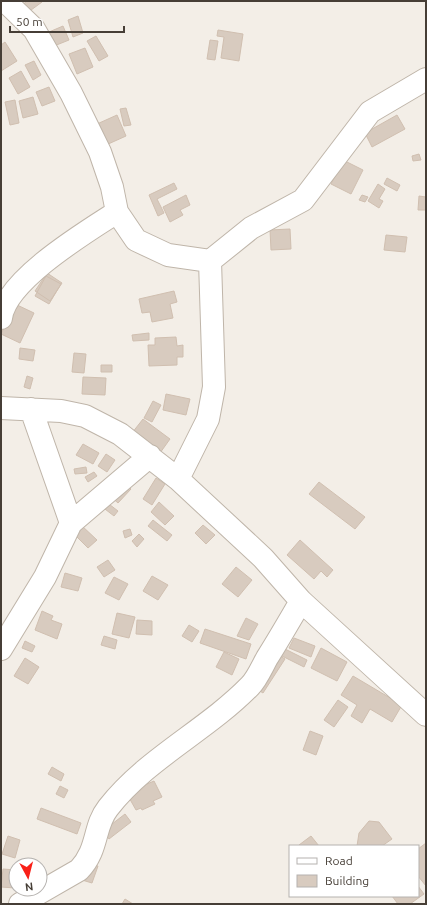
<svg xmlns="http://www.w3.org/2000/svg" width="427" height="905" font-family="Ubuntu,sans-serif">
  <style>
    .building { fill: #d8cbbf; stroke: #d0bfb0 }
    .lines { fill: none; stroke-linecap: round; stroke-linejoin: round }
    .minor-casing { stroke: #bfb5a9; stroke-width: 24 }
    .minor { stroke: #fff; stroke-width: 22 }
  </style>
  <rect width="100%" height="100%" fill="#f3eee7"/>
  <!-- building -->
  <path class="building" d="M27,1H41L42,2L27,13L21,6Z
    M78,16L83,33L73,37L68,20Z
    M63,26L69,40L54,46L49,32Z
    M218,30L243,34L239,61L221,58L224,37L217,36Z
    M96,36L108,56L99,61L87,41Z
    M210,40L218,41L215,60L207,59Z
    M5,42L17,61L1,71V45Z
    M85,48L93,67L77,74L69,54Z
    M34,61L41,75L33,80L25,65Z
    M21,71L30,87L18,94L9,78Z
    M49,87L55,101L42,106L36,92Z
    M33,97L38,114L23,118L19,101Z
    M15,100L19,123L10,125L5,102Z
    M126,108L131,125L124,126L120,109Z
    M117,115L126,136L106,145L97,124Z
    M397,115L405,129L372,147L365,133Z
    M419,154L421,160L413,161L412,156Z
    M343,160L363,170L351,194L331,184Z
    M387,178L400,185L397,191L384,184Z
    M174,183L177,189L157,199L164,213L158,216L149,195Z
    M378,184L385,189L379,199L383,201L379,208L368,201Z
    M186,195L190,205L180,210L183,215L170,222L163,207Z
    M362,195L368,197L365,202L359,200Z
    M419,196L426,197V210H418Z
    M290,229L291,249L271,250L270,230Z
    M386,235L407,237L405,252L384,250Z
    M47,273L62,283L50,301L35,291Z
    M46,276L61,284L49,304L35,296Z
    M174,291L177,302L170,304L173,318L152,322L150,312L142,313L139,299Z
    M15,304L34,313L20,343L1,334Z
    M149,333V340L133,341L132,335Z
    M176,337L177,346L183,345V357H177V365L149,366L148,345H155V338Z
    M20,348L35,350L33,361L19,359Z
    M74,353L86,354L84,373L72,372Z
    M101,365H112V372H101Z
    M27,376L33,378L30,389L24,387Z
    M83,377L106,378L105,395L82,394Z
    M166,394L190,399L186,415L163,410Z
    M153,401L161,405L152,422L144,418Z
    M143,419L170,439L160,453L132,433Z
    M83,444L99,453L93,464L76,455Z
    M106,454L115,460L107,472L98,466Z
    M86,467L87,473L75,474L74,469Z
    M94,472L97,476L88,482L85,477Z
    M156,478L165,484L152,505L143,499Z
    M122,481L131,489L118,503L109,495Z
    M319,482L365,517L355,529L309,494Z
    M105,501L118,511L114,516L101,506Z
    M159,502L174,516L165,525L151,512Z
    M153,520L172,535L167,541L148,526Z
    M81,525L97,540L88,548L73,533Z
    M203,525L215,535L206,544L195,533Z
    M130,529L132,535L125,538L123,531Z
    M139,534L144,539L137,547L132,541Z
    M300,540L333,570L327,577L321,571L314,579L287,555Z
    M108,560L115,570L104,577L97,567Z
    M236,567L252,580L238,597L222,584Z
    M65,573L82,578L78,591L61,587Z
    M152,576L168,585L158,600L143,591Z
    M114,577L128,584L119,600L105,593Z
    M42,611L53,616L51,620L62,624L57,639L35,630Z
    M117,613L135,617L129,638L112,634Z
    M246,618L258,624L249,640L237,636Z
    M137,620L152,621V635L136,634Z
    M189,625L199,631L192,642L182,636Z
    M205,629L251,644L246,659L200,643Z
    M104,636L117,640L115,649L101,645Z
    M294,638L315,646L311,657L289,648Z
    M25,641L35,646L32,652L22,648Z
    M283,648L307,660L304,667L280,655Z
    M321,648L347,662L337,681L311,668Z
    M224,652L239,659L232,675L216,667Z
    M274,652L285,659L263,693L252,686Z
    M25,658L39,667L28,684L14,676Z
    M353,676L402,705L392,722L370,709L362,723L351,716L357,705L341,695Z
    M338,700L348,707L334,727L324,720Z
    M310,731L323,736L316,755L303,750Z
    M52,767L64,774L61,781L48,774Z
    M144,781L147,784L154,781L162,797L153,801L155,804L142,810L141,808L136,810L127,794Z
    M60,786L68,790L64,798L56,794Z
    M41,808L81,823L77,834L37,819Z
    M125,814L131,822L109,839L103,831Z
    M369,821L379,822L392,839L382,846H357L359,833Z
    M8,836L20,840L15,858L2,854Z
    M311,836L319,846H299V845Z
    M426,843V886L418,876V849Z
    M87,863L98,866L92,883L82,880Z
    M3,869L16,870L15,888L1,887Z
    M418,886L424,894L410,904H398L392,896H418Z
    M125,899L133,904H122Z"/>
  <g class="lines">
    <!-- minor casing -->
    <g class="minor-casing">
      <path id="minor" d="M5,1L34,29L71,93L100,152L112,187L117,212L136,240L168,255L210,261
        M1,318C6,280 86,232 117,212
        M1,408L61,411L85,416L120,434L178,479L263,558L301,601L426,715
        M31,409L71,523
        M178,479L208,419L214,387L210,261L251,228L303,200L370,112L426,79
        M1,649L45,577L71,523L150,456
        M20,904L79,870C99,849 93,827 108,808C147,758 206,731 250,686C257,679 262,667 267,658C279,639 290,620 301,601"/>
    </g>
    <!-- minor -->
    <use href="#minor" class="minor"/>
  </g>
  <!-- border -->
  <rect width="427" height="905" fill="none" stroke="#463e36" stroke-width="4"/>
  <!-- legend -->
  <rect x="289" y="845" width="130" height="52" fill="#ffffff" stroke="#b5b2af"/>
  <rect x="297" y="858" width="20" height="6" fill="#ffffff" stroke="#b5b2af"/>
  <text x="325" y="865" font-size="12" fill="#463e36">Road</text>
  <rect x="297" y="875" width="20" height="12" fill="#d8cbbf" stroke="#b5b2af"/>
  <text x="325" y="885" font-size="12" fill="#463e36">Building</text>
  <!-- north arrow -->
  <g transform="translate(28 877) rotate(173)"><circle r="19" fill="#ffffff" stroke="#b5b2af"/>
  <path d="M0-3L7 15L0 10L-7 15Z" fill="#f92018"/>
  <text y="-6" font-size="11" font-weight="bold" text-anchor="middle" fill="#463e36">N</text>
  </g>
  <!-- scale -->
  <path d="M10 26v6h114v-6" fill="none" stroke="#463e36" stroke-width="2"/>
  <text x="16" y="26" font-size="12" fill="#463e36" stroke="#ffffff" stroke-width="3" paint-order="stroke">50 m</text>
</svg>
